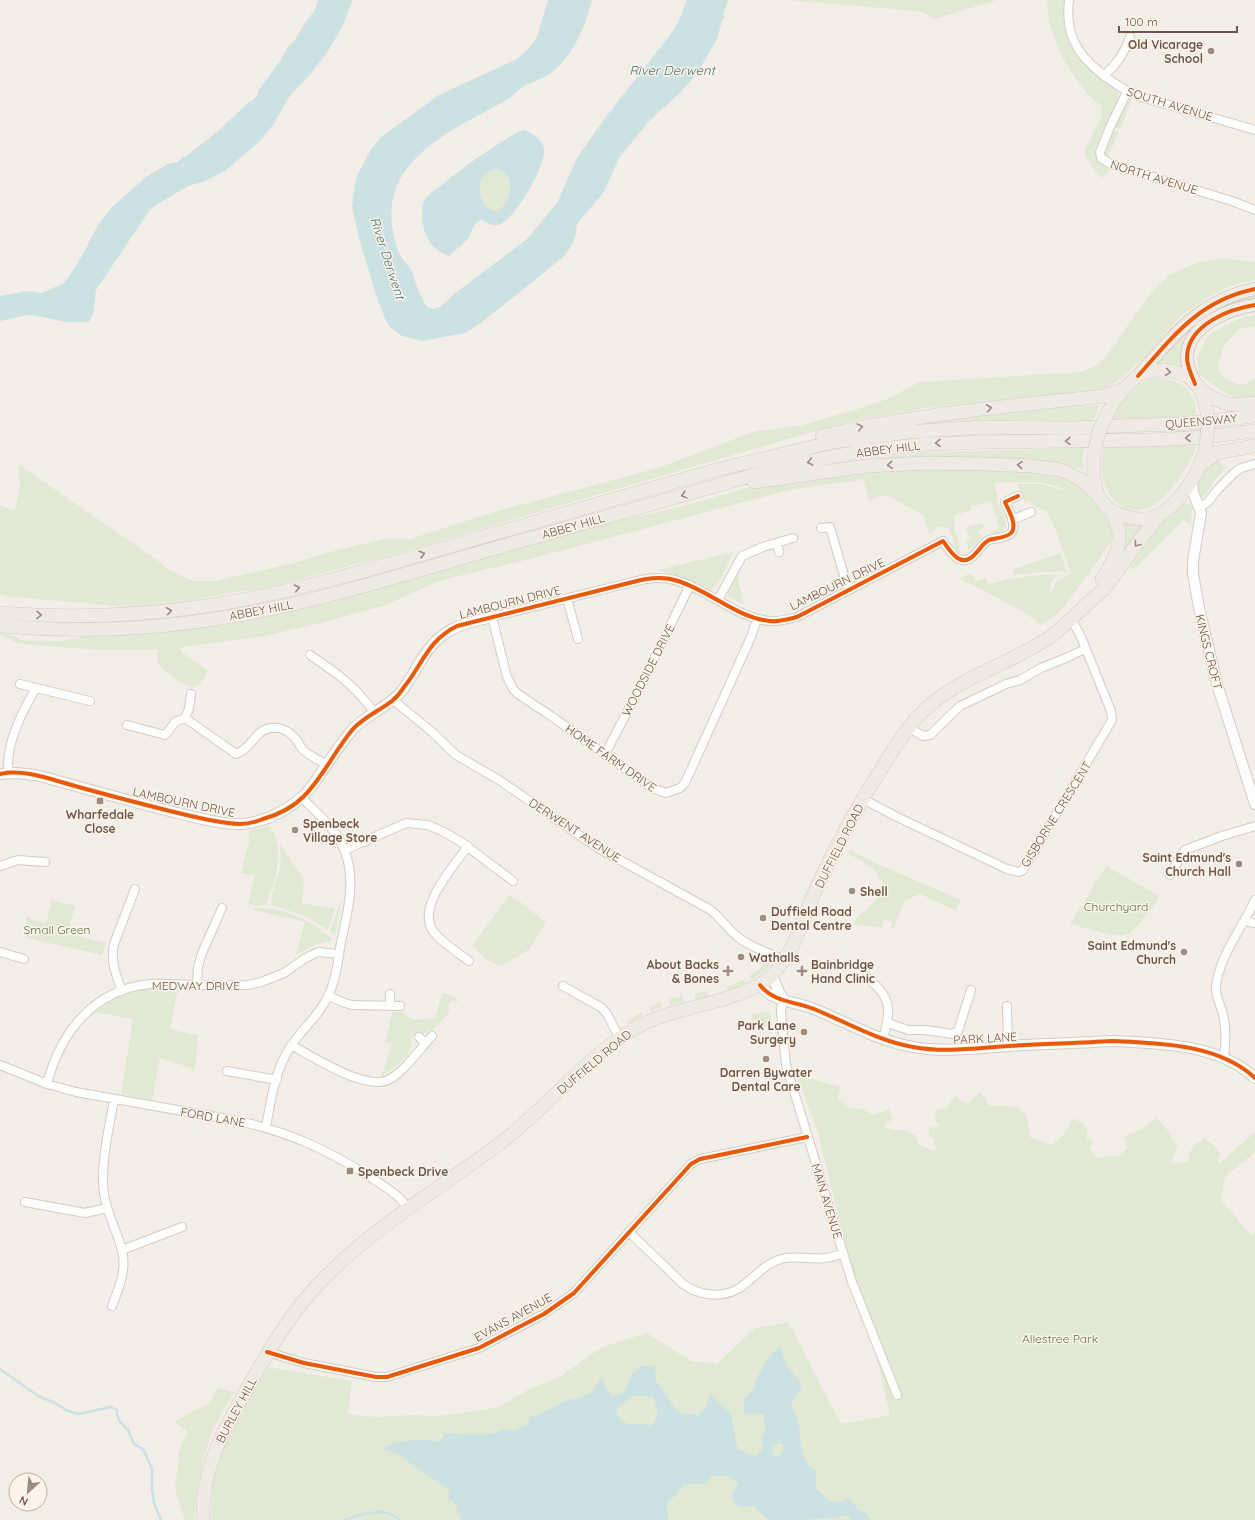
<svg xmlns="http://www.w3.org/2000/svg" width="1255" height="1520" font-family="Quicksand,sans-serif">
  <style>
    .green { fill: #e1e9d4 }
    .water { fill: #cce1e2; fill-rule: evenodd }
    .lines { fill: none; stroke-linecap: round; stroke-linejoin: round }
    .stream { stroke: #cce1e2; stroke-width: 2.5 }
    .minor-casing { stroke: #d2ccc7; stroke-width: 10 }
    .tertiary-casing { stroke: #d2ccc7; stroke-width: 12 }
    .primary-casing { stroke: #d3cbc6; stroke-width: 14 }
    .trunk-casing { stroke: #d3cbc6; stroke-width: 14 }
    .minor { stroke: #fdfdfc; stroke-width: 8 }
    .tertiary { stroke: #fdfdfc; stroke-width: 10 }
    .primary { stroke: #f0ece5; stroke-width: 12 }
    .trunk { stroke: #f0eae4; stroke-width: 13 }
    .trunk-bridge-casing { stroke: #d3cbc6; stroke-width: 14; stroke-linecap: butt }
    .trunk-bridge { stroke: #f0eae4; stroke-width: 13 }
    .cycleway-casing { stroke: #fcf4e8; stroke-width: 6 }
    .cycleway { stroke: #e8590c; stroke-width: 4 }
    .oneway { stroke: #9b8a82 }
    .poi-dot { fill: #9c8c83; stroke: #fcf4e8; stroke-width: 1.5 }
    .labels { text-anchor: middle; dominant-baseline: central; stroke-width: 3; stroke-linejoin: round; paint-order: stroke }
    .poi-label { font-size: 12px; font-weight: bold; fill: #6d574d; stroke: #fcf4e8; text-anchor: start }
    .street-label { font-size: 12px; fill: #6d574d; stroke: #fcf4e8 }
    .park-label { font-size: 12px; fill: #587749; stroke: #fcf4e8 }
    .water-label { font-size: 13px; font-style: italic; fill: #4a767e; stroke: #fcf4e8 }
  </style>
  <rect width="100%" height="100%" fill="#f3efe8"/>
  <!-- green -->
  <path class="green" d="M786,0H997L935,19L922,12L904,10Z
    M1047,0H1064C1057,44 1088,67 1119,91L1120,101L1095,149L1099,163L1110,170L1102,178L1092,167L1084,153L1101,116V106L1087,94L1062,58L1049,22Z
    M1129,99H1132L1120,129L1113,127L1126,101Z
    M1112,129L1119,132L1107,159L1105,157L1103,150Z
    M494,169C518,171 513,204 495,212C478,204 472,177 494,169Z
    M1225,258L1255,262V280L1230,286L1205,299L1180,317L1145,356L1122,378L1108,387L1091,391L960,404L920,409L843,423L385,557L273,586L189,601L127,607L12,597L0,594V505L15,511L20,484L18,464L153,557L168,569L193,581H215L294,563L334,551L388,538L410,539L487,514L658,468L756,431L803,425L858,409L890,398L919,382L1080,372L1095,366L1106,356L1154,289L1172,273L1200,262Z
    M1255,292V298C1219,307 1175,323 1183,368C1173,365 1164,363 1154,365L1168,348L1213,307Z
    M1255,314V327L1240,328L1224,346L1217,366L1222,376L1237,384H1246L1255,379V397C1251,398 1246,399 1243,399C1228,398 1210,382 1199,374L1197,357L1208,335L1236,320Z
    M1151,378C1179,377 1196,388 1197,418L1112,420C1122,402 1132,387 1151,378Z
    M1100,405L1093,421L1022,420L911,426L956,417L1034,408Z
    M1196,444C1195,455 1188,465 1182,474C1174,486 1163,501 1150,507C1142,510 1132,511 1125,508C1102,497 1098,469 1104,446Z
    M1085,448L1082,458L1084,470L1049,462L850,465L852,461L924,452Z
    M1217,458L1226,468L1217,477L1204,497L1198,495L1196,482L1205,467Z
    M929,466L1035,470L1069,477L1082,485L1109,523L1113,537L1110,544L1067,603L1056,615L1041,625L1024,612L959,578L969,574L974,576L976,581L986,578L988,583L990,584C1012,578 1034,574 1057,575L1051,583L1049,595L1056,582L1071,573C1066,560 1054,519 1045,511C1040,507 1033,507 1029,501L1025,503L1017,484H1042L1064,491C1052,479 1011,483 994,483L998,498L996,499C1001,507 1007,520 1006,529L995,535L990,532L1000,528L991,501L971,507V510L953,516L955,525L953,526L960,545H958L961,553L963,554C960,553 957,551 955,548C951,541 955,528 943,527C937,526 933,531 930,535L924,516L887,495L869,500L863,480L793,489L534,558L442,580L383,606L317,624L264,636L179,648L183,653L208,671C205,675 200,687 193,687C187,688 162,670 159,665C156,660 158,654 158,649C111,652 63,648 16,643L10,639L0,635V632L18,637L20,640L60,641L98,634L194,627L563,533L683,506L743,489L818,477Z
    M1180,503L1189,504L1192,507L1191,525L1183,520L1133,570L1130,566L1142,543Z
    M1119,519L1146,525L1126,549L1118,557Z
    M982,523L984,527L978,530L982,538L969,550L966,541L970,540L966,527Z
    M733,552C727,565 723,582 711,589L658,570Z
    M1061,553L1067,573L1060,571L1014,575V569Z
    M736,571L744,605L729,597L727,591Z
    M269,826C286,844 276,883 266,904L256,906L248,904L255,876L241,873L249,842V831Z
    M279,843L304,879L302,903L335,909L328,930L307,917L272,905C269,898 277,880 279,871C281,862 281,853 279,843Z
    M848,849L871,861L961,900L955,910L920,894L904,901L894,928H891L893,922L884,920L881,928L853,924C858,914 858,917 866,910C898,883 877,869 849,854Z
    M1106,866L1160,896C1153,906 1135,933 1125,935C1115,938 1082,927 1070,924Z
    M509,895L520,902L546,922L530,949L502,966C490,965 480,954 472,946Z
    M52,900L75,906L68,934L106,943L102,955L27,938L26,917L46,923Z
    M341,900H342L335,935L330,931Z
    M254,908C287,907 309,920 334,940L317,944L296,955L305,922L253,910Z
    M768,960L770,964L765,971L753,979L750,978L749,976L760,968Z
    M743,980L746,983C741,986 734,989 728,990L727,989V987Z
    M152,988L178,989L170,1029L198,1036L195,1069L160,1058L152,1100L121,1094L133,1019L94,1012C111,998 130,991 152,988Z
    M708,991V996L695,1000V993Z
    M442,993L449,994L460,1001H451L448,1006L450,1012L432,1031L430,1030L424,1034L417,1033L414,1034L410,1043L412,1045C412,1055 389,1071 381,1077L392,1044L385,1042L393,1011L401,1012L414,1020L435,1018Z
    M683,996V1002L670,1005L669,999Z
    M660,1002L661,1007L651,1012L649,1007Z
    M641,1012L643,1015L629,1024L627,1022Z
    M768,1012L771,1014L772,1025L754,1027L752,1014Z
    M797,1075L841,1087L838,1098L851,1109L860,1108L874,1115L889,1109L892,1119L883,1127L893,1130H904L915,1134L918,1144L934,1151L936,1150L934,1139L929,1136V1128L940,1126L936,1122L935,1111L947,1107L955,1096L967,1104L980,1092L988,1104L992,1106L1004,1105L1018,1108L1027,1116L1030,1137L1052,1145L1063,1135L1074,1118L1087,1127V1139L1093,1140L1089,1149L1097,1157L1118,1156L1128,1148L1124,1136L1136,1132L1157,1118L1170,1133L1172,1139L1178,1146L1172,1160L1171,1164L1189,1161V1155L1194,1144L1198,1143L1205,1138L1218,1149L1220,1155L1217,1159L1220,1163L1255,1132V1152L1225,1177L1221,1200L1251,1235L1255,1232V1520H210L212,1486L220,1453L226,1438L268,1367L352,1381L348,1414L376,1417L412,1415L439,1416L499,1407L526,1391L559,1377L602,1347L647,1333L691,1361L717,1364L755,1328L788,1322L841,1424L890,1415L877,1360L848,1257L818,1133Z
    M218,1388L235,1392C225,1408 214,1425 208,1444C200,1468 196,1494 194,1520H185L175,1489L179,1453L187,1431L174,1422L210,1402Z"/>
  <!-- water -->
  <path class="water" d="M318,0H353L341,29L328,51L310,75L291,94L273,125L259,142L225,171L205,181L188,186L156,205L149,211L96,290L93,314L89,322H64L44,317L29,315L0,321V296L27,291L42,293L64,283L78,263L98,225L112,207L146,177L168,164L177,162L190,153L217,132L248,103L253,100L258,94V91L280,61L287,48L295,40L304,24L315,10Z
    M548,0H592C585,27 574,55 551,73C542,79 531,82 521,88C516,92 511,98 505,101C453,130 380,159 393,232C394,240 398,251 402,258C405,263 410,267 412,272C414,275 414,278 415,281C418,289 422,298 426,306L432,309L440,307L454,294L527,239L557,203L577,158L605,118L670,35L679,21L687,0H728L723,15L725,17L723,18L717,39L698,72L681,92L650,120L619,158L604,192L577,224L576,234L572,245L564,256L509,301L475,327L465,333L422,341L402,336L389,326L384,316L377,298L360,242L352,207L355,183L358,174L370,151L381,137L439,95L517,59L528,49L537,37Z
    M524,130C532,133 542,139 544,148C547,165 514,221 498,225C492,227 487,222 481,220C473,223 473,231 468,238C464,245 455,249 450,256C439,254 430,245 426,235C422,226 420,207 425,199C430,192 437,189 444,183C467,164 493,147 519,131ZM494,169C518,171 513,204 495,212C478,205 472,177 494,169Z
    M780,1346L788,1368L798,1378L802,1388L794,1398L791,1406C793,1409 795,1411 796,1414C803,1431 796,1461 816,1471V1487L828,1500L840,1503L850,1498L858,1510L866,1513L871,1520H851C847,1514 844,1516 838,1517C818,1520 790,1520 769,1520L753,1506L743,1508L735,1505L732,1496L738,1483L728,1476H712L705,1484H684L675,1496L667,1502L668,1520H460L461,1517L456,1512L458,1507L453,1501L448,1499L450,1490L411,1464L400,1455L382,1449C394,1438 424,1440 440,1441L445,1433C463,1434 489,1438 504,1429L510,1431L528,1425L529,1417C544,1415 550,1407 563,1402C572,1398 584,1399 592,1392C597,1387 597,1381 603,1377L604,1385L613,1397L624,1393L632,1374L642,1366H655L656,1381L678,1412L698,1416L707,1406L710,1394L731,1414L735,1437L738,1449L755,1456L763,1450L761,1441L765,1429L764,1414L744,1413V1399L754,1389L755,1381L768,1358ZM634,1396L654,1397C656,1409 663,1416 650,1426L640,1423L634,1425L623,1422L616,1414L619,1406ZM774,1444H782L784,1449L780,1456L773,1457L772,1446Z"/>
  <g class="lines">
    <!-- stream -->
    <path class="stream" d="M0,1369L38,1396L55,1403L66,1410L78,1414L111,1407L117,1410V1414L120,1422L128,1430L134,1444L143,1449L152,1469V1488L154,1503L161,1520
      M343,1520C360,1516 385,1504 399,1520"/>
    <!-- minor casing -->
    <g class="minor-casing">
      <path id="minor" d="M1069,0C1065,32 1076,54 1101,73C1113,83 1124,90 1138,96L1255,130
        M1104,76C1116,65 1125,53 1130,37
        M1127,92L1110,127L1100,152L1101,158L1111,164L1232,201L1255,210
        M1200,507L1208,502L1219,488L1234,473L1241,468L1255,464
        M1012,520L1031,512
        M821,528L830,527L845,579L849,590
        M777,544L779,552
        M567,598L578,639
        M718,600L742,556L763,547L793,538
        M757,619L751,637L685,783L680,788L666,793L652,788L551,716L518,694L513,689L507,677L492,617L633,582C647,578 663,576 678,581C710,591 737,618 770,621C779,622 789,619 797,617L943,541C951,553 962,570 976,553C980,549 983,543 989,540C995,538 1008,538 1012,532C1017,523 1008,510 1005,502L1018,496
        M310,655C338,674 354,685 374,712
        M20,684L36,688
        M393,700L431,731L456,755L499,780L598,848L709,909C722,918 729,932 742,940C755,949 771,953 784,961
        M185,718L189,709L191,694
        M127,725L165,735L168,732L175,722L185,718L236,754C248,750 252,739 261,732C272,724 286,728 294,737C298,741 300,746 303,750C310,756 319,760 327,765
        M909,728L923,736L930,735L960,706L1006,684L1020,680L1041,668L1066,658L1085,649
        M605,754L642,684L690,585
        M9,773C4,747 23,710 36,688L90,701
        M863,799L895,816L1007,869L1019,872L1023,870L1112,720L1111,711L1081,637L1072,620
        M468,846C454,866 416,907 433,931C442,943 457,952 469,961
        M345,850L406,823L428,825L444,832L461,842L513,881
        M0,866L18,860L45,862
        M1170,875L1182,854L1185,850L1222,836L1255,826
        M1245,921L1255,923
        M0,952L24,959
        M864,975C891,996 892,1007 883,1039
        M197,985L198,967L202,953L222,908
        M563,986L602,1008L607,1014L620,1039
        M122,991C116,975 110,961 114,944L135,889
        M390,994V1006
        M328,996L345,1003L352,1005L400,1006
        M784,1000L781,1009L782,1026L786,1065L852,1282L897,1395
        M1007,1006L1008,1046
        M888,1023L908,1030H925L953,1034L958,1031L971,990
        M419,1037L425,1043
        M291,1045C312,1056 365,1091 388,1080C404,1072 419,1050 432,1036
        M1224,1057C1226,1043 1226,1028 1223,1014C1221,1006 1215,996 1216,987C1218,959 1243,926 1255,900
        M0,1065L47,1084L76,1092L239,1121C291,1133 326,1149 370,1177C384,1186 398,1194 408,1208
        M227,1071L277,1080
        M47,1084C60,1033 94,989 150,984C165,983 181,985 196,985C214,986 231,985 248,985L261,982L284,973L304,959L318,952L339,954
        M266,1127C271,1100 275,1069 291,1046C302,1029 318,1017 327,998C336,981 338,961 341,942C346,920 352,896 350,873C349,866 347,856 344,849C336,829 318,814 302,798
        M25,1202L85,1213L107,1208
        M629,1232L683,1284C699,1296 723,1299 741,1287C755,1277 764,1264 781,1259C796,1255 812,1260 827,1258C832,1257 838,1255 842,1254
        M122,1250L182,1227
        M112,1306C119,1288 127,1269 122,1250C117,1231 107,1214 104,1194C100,1166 109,1127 114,1100
        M267,1352L304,1363L376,1377H387L479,1348L544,1314L574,1293L691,1164L700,1159L710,1157L807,1137"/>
    </g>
    <!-- tertiary casing -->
    <g class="tertiary-casing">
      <path id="tertiary" d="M1192,480L1193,492L1201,513L1193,561V574L1199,608L1217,684L1255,804
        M0,774L16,773L36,775C83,788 130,801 177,813C196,817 222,825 242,824C263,822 284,812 300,799C309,792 315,782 321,773C331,758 341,743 353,729C367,714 387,708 401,692C409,682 415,670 422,659C440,629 460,624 492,617
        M771,976C777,984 778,993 784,1000
        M760,985C774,1003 795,1001 814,1009C846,1022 878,1041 913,1047C945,1053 977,1048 1009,1046C1044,1044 1078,1043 1112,1041C1159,1043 1219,1044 1255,1078"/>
    </g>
    <!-- primary casing -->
    <g class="primary-casing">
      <path id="primary" d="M1138,376C1173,336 1200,300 1255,289
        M1195,384C1192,375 1187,367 1187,358C1187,325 1229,309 1255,305"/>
    </g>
    <!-- trunk casing -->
    <g class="trunk-casing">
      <path id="trunk" d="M1201,391C1222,404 1231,407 1255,403
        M1108,412C1116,398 1125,385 1138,376C1156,365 1191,370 1201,391C1204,398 1206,406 1207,412
        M822,436C915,414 1009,406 1104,396L1123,389
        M1094,454C1093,467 1093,484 1099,497C1109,516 1142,525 1161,514C1181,502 1202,468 1206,446
        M1200,466L1216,453L1255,446
        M754,482L867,466L928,463L985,464L1032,466L1061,470L1082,480L1099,496
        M1102,579C1112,563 1124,544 1117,525C1115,519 1112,513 1109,508
        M0,613C68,618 138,616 206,606C260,598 312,585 364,571L716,470L833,442L908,432L982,427L1070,428L1146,425L1181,424L1255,416
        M0,626C88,634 178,628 265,610C343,594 419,570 496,548C584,523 672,499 760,473L796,464L863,451L926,444L987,442L1149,440L1206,437L1255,431
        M203,1520C201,1474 220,1436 242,1398C264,1359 284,1322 314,1289C370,1227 443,1188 508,1137C549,1104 589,1055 634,1029C668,1009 708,1007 744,992C753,988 762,985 769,978C795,954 802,920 816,889C835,847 857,806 882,768C892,751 902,735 915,720C951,678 1006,667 1050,637C1064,627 1075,615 1088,603C1093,598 1099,594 1104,589C1115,576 1124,561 1134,548C1142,536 1152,525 1161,514"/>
    </g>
    <!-- minor -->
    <use href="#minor" class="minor"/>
    <!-- tertiary -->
    <use href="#tertiary" class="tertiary"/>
    <!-- primary -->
    <use href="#primary" class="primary"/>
    <!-- trunk -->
    <use href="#trunk" class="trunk"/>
    <!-- trunk-bridge casing -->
    <g class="trunk-bridge-casing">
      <path id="trunk-bridge" d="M1206,446L1208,425L1207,412
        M1094,454L1098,434L1108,412"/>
    </g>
    <!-- trunk-bridge -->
    <use href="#trunk-bridge" class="trunk-bridge"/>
    <!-- cycleway casing -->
    <g class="cycleway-casing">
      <path id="cycleway" d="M1138,376C1173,336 1200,300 1255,289
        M1195,384C1192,375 1187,367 1187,358C1187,325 1229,309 1255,305
        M0,774C22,769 47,778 68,784C103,794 138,803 174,812C195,817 217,823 239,824C247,824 256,822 263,819C277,815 292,808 303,797C322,779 335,750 353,729C364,717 379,711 392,701C397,697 401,692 404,687C423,664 427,641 457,626L633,582C647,578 663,576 678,581C710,591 737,618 770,621C779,622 789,619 797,617L943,541C951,553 962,570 976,553C980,549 983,543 989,540C995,538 1008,538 1012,532C1017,523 1008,510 1005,502L1018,496
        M760,985C774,1003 795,1001 814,1009C846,1022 878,1041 913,1047C945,1053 977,1048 1009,1046C1044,1044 1078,1043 1112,1041C1159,1043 1219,1044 1255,1078
        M267,1352L304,1363L376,1377H387L479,1348L544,1314L574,1293L691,1164L700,1159L710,1157L807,1137"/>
    </g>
    <!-- cycleway -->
    <use href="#cycleway" class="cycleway"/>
  </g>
  <!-- one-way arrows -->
  <defs><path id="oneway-chevron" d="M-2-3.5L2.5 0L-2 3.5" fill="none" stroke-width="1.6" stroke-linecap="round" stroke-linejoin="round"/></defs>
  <g class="oneway">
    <use href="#oneway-chevron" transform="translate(1168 372) rotate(8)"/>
    <use href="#oneway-chevron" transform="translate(989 408) rotate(-7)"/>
    <use href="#oneway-chevron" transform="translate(860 427) rotate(-14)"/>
    <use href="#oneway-chevron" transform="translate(1188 438) rotate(178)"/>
    <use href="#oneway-chevron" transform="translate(1068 441) rotate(179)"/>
    <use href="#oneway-chevron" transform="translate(938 443) rotate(178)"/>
    <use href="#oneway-chevron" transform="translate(810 462) rotate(169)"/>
    <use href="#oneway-chevron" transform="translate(890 465) rotate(176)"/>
    <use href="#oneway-chevron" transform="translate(1020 465) rotate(-178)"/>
    <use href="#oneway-chevron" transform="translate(684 495) rotate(165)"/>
    <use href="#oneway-chevron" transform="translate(1137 544) rotate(127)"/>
    <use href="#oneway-chevron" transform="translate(422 554) rotate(-16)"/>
    <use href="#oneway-chevron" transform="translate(297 588) rotate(-13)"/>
    <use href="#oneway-chevron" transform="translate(169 611) rotate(-7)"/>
    <use href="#oneway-chevron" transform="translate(39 615) rotate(1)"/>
  </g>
  <!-- markers -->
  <g class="poi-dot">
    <circle cx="1211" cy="51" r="4"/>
    <rect x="96" y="797" width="8" height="8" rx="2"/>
    <circle cx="295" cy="830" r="4"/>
    <circle cx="1239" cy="864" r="4"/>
    <circle cx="852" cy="891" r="4"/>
    <circle cx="763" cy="918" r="4"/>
    <circle cx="1184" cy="952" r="4"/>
    <circle cx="741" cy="957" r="4"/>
    <path d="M726 965h4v4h4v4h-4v4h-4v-4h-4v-4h4z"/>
    <path d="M800 965h4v4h4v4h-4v4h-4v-4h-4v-4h4z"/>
    <circle cx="804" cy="1032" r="4"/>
    <circle cx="766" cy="1059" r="4"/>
    <rect x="346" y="1167" width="8" height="8" rx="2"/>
  </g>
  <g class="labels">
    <!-- poi labels -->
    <g class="poi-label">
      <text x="1203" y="44" text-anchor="end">Old Vicarage<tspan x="1203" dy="14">School</tspan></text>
      <text x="100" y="814" text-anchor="middle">Wharfedale<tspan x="100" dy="14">Close</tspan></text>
      <text x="303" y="823">Spenbeck<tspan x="303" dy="14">Village Store</tspan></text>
      <text x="1231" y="857" text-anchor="end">Saint Edmund's<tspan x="1231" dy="14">Church Hall</tspan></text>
      <text x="860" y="891">Shell</text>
      <text x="771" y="911">Duffield Road<tspan x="771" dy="14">Dental Centre</tspan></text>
      <text x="1176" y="945" text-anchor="end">Saint Edmund's<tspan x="1176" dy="14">Church</tspan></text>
      <text x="749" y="957">Wathalls</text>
      <text x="719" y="964" text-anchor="end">About Backs<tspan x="719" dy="14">&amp; Bones</tspan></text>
      <text x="811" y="964">Bainbridge<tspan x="811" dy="14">Hand Clinic</tspan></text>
      <text x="796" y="1025" text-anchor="end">Park Lane<tspan x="796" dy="14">Surgery</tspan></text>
      <text x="766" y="1072" text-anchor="middle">Darren Bywater<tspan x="766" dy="14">Dental Care</tspan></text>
      <text x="358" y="1171">Spenbeck Drive</text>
    </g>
    <!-- street labels -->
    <g class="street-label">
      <text transform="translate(1170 104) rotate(17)">SOUTH AVENUE</text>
      <text transform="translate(1154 177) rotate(17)">NORTH AVENUE</text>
      <text transform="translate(1201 421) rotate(-5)">QUEENSWAY</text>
      <text transform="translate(888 449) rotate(-7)">ABBEY HILL</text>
      <text transform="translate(573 526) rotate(-16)">ABBEY HILL</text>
      <text transform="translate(837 584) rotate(-26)">LAMBOURN DRIVE</text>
      <text transform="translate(510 602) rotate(-14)">LAMBOURN DRIVE</text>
      <text transform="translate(261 610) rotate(-11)">ABBEY HILL</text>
      <text transform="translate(1209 652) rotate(76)">KINGS CROFT</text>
      <text transform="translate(648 670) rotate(-63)">WOODSIDE DRIVE</text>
      <text transform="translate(611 758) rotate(35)">HOME FARM DRIVE</text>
      <text transform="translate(184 802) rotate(12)">LAMBOURN DRIVE</text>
      <text transform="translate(1056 814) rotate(-58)">GISBORNE CRESCENT</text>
      <text transform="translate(575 830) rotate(33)">DERWENT AVENUE</text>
      <text transform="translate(839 846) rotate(-63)">DUFFIELD ROAD</text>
      <text x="196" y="985">MEDWAY DRIVE</text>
      <text transform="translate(985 1038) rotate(-3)">PARK LANE</text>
      <text transform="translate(594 1062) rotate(-40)">DUFFIELD ROAD</text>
      <text transform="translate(213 1117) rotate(10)">FORD LANE</text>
      <text transform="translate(827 1201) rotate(73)">MAIN AVENUE</text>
      <text transform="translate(513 1317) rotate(-29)">EVANS AVENUE</text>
      <text transform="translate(236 1410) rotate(-62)">BURLEY HILL</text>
    </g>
    <!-- park labels -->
    <g class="park-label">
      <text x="1116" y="906">Churchyard</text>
      <text x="57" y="929">Small Green</text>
      <text x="1060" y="1338">Allestree Park</text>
    </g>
    <!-- water labels -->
    <g class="water-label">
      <text x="672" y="70">River Derwent</text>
      <text transform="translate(388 258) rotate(72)">River Derwent</text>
    </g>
  </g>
  <!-- north arrow -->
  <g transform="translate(28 1492) rotate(207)"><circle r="19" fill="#fcf4e8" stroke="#c3b5aa"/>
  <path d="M0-3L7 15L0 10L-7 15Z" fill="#9c8c83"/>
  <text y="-6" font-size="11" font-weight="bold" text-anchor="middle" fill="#6d574d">N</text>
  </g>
  <!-- scale -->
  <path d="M1119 26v6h118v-6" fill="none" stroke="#6d574d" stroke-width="2"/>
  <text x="1125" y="26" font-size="12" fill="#6d574d" stroke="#fcf4e8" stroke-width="3" paint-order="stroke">100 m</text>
</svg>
